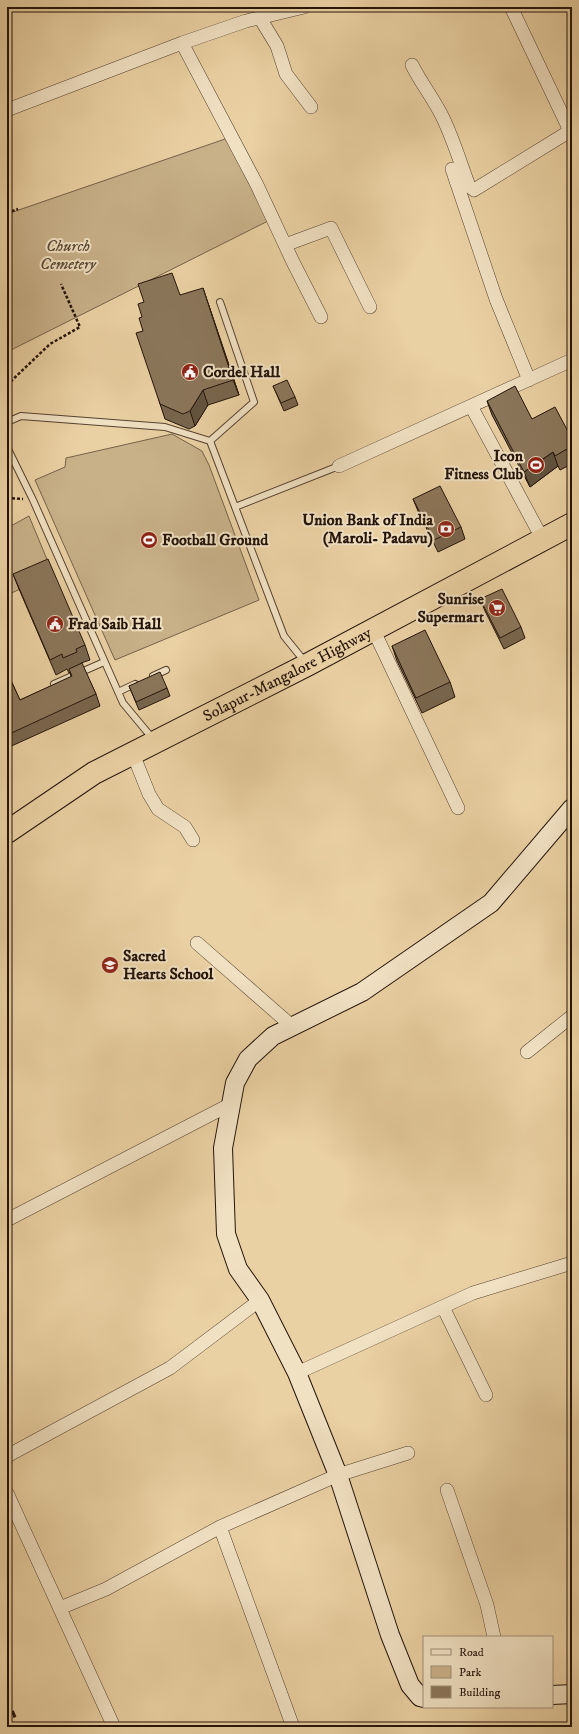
<svg xmlns="http://www.w3.org/2000/svg" width="579" height="1734" font-family="'IM FELL DW Pica',serif">
  <style>
    .green { fill: #c8b189; stroke: #76624a }
    .lines { fill: none; stroke-linecap: round; stroke-linejoin: round }
    .lane-casing { stroke: #564230; stroke-width: 8 }
    .street-casing { stroke: #564230; stroke-width: 14 }
    .secondary-casing { stroke: #24130a; stroke-width: 20 }
    .highway-casing { stroke: #24130a; stroke-width: 24 }
    .path { stroke: #24130a; stroke-width: 2.5; stroke-dasharray: 3 2; stroke-linecap: butt }
    .lane { stroke: #f1e1c3; stroke-width: 6 }
    .street { stroke: #f1e1c3; stroke-width: 13 }
    .secondary { stroke: #f1e1c3; stroke-width: 18 }
    .highway { stroke: #ead1a3; stroke-width: 22 }
    .rail { stroke: #24130a; stroke-width: 3; stroke-dasharray: 7 7; stroke-linecap: butt }
    .wall { fill: #78654d; stroke: #24130a }
    .shaded-wall { fill: #61533f; stroke: #24130a }
    .building { fill: #8b765a; stroke: #24130a }
    .labels { text-anchor: middle; dominant-baseline: central; stroke-width: 4; stroke-linejoin: round; paint-order: stroke }
    .park-label { font-size: 16px; font-style: italic; fill: #5d4a36; stroke: #f1e1c3 }
    .poi-label { font-size: 16px; font-weight: bold; fill: #24130a; stroke: #f1e1c3; text-anchor: start }
    .street-label { font-size: 16px; fill: #24130a; stroke: #f1e1c3 }
  </style>
  <rect width="100%" height="100%" fill="#ead1a3"/>
  <filter id="stains"><feTurbulence type="fractalNoise" baseFrequency=".005" numOctaves="4"/><feColorMatrix values="0 0 0 0 .2 0 0 0 0 .09 0 0 0 0 .02 0 0 0 .5 -.17"/></filter>
  <radialGradient id="worn" r=".72"><stop offset=".6" stop-color="#630" stop-opacity="0"/><stop offset="1" stop-color="#630" stop-opacity=".3"/></radialGradient>
  <!-- green -->
  <path class="green" d="M228,138L268,221L7,352V214Z
    M172,434L202,451L209,465L259,600L115,660L35,480L65,467L66,458Z
    M29,516L53,574L7,595V528Z"/>
  <g class="lines">
    <!-- lane casing -->
    <g class="lane-casing">
      <path id="lane" d="M7,422L21,416L165,427L210,441
        M210,441L284,636L305,662
        M210,441L254,402L220,302
        M7,447L33,500L123,703L153,739
        M235,507L339,466
        M153,676L166,670
        M54,684L104,662
        M118,692L135,684"/>
    </g>
    <!-- street casing -->
    <g class="street-casing">
      <path id="street" d="M511,7L572,135
        M260,18L277,46L286,74L311,107
        M182,43L257,185L293,262L321,317
        M412,65C421,83 433,98 442,116C453,138 460,162 469,186L474,190L570,131
        M7,110L182,43L246,21L304,7
        M452,169L496,299L529,380
        M285,245L331,228L370,307
        M471,406L543,540
        M339,466L572,360
        M373,629L458,808
        M133,754L149,794L158,809L185,827L193,840
        M197,943L293,1027
        M527,1052L572,1016
        M7,1220L231,1104
        M443,1307L486,1395
        M297,1373L473,1293L572,1263
        M7,1456L170,1368L260,1300
        M447,1490L487,1605L494,1637
        M7,1493L114,1727
        M220,1527L293,1727
        M60,1608L106,1589L220,1527L338,1475L408,1453"/>
    </g>
    <!-- secondary casing -->
    <g class="secondary-casing">
      <path id="secondary" d="M552,1695L572,1694
        M424,1698L420,1697L410,1685L390,1635L338,1475L297,1373L260,1300L238,1269L226,1234L223,1148L235,1083L248,1059L273,1036L362,992L491,903L572,808"/>
    </g>
    <!-- highway casing -->
    <g class="highway-casing">
      <g id="highway">
        <path id="s1" d="M7,832L94,773L307,665L572,524"/>
      </g>
    </g>
    <!-- path -->
    <path class="path" d="M7,213L18,209
      M7,385L50,344L80,327L61,284
      M7,498L23,499"/>
    <!-- lane -->
    <use href="#lane" class="lane"/>
    <!-- street -->
    <use href="#street" class="street"/>
    <!-- secondary -->
    <use href="#secondary" class="secondary"/>
    <!-- highway -->
    <use href="#highway" class="highway"/>
    <!-- rail -->
    <path class="rail" d="M7,1698L19,1727
      M7,1725L8,1727"/>
  </g>
  <!-- wall -->
  <path class="wall" d="M180,295L208,303L239,395L208,405L195,426L189,429L165,419L160,404L143,331L142,317Z
    M273,386L295,397L298,405L284,411Z
    M487,401L532,419L572,439V464L560,470L558,466L530,487L492,415Z
    M413,499L461,527L465,539L438,552L418,511Z
    M13,574L85,645L90,660L81,663L96,694L100,706L7,748V672L20,700L71,677L70,672L69,673L67,669L56,675L19,589Z
    M480,599L521,627L525,638L504,649L485,611Z
    M392,646L450,682L455,697L422,713L397,661Z
    M129,686L167,688L170,696L139,710Z"/>
  <!-- shaded-wall -->
  <path class="shaded-wall" d="M203,288L208,303L239,395L233,380Z
    M203,390L208,405L195,426L190,411Z
    M553,452L558,466L530,487L524,472Z"/>
  <!-- building -->
  <path class="building" d="M172,273L180,295L203,288L233,380L203,390L190,411L183,414L160,404L136,333L143,331L139,318L142,317L138,304L144,302L138,284Z
    M287,380L295,397L281,403L273,386Z
    M515,386L532,419L555,407L572,439V446L555,456L553,452L524,472L487,401Z
    M440,486L461,527L434,540L413,499Z
    M48,559L85,645L76,649L77,652L63,658L62,654L50,660L13,574Z
    M502,589L521,627L500,638L480,599Z
    M425,630L450,682L416,698L392,646Z
    M82,663L96,694L7,735V672L20,700L72,676L69,669Z
    M160,672L167,688L136,702L129,686Z"/>
  <!-- icons -->
  <defs>
    <g id="civic-disc" transform="scale(0.9)"><circle r="9.5" fill="#8f2418" stroke="#f1e1c3"/><path d="M-.6-6.5H3V-4.5H.6V-3L4-1V1h2V6H-6V1h2V-1L-.6-3ZM-1.2 2.5V6h2.4V2.5Z" fill="#fff"/></g>
    <g id="stadium-disc" transform="scale(0.9)"><circle r="9.5" fill="#8f2418" stroke="#f1e1c3"/><path d="M0-5a6.5 5 0 1 0 0 10a6.5 5 0 1 0 0-10ZM-3.5-1.8h7v3.6h-7Z" fill="#fff"/></g>
    <g id="bank-disc" transform="scale(0.9)"><circle r="9.5" fill="#8f2418" stroke="#f1e1c3"/><path d="M-6-4H6V4H-6ZM0-2.3a2.3 2.3 0 1 0 0 4.6a2.3 2.3 0 1 0 0-4.6Z" fill="#fff"/></g>
    <g id="supermarket-disc" transform="scale(0.9)"><circle r="9.5" fill="#8f2418" stroke="#f1e1c3"/><path d="M-6-5.5h2.5l.6 2H6L4.5 2H-2.5L-4.4-4H-6ZM-1.5 3.2a1.3 1.3 0 1 0 .1 0ZM3 3.2a1.3 1.3 0 1 0 .1 0Z" fill="#fff"/></g>
    <g id="school-disc" transform="scale(0.9)"><circle r="9.5" fill="#8f2418" stroke="#f1e1c3"/><path d="M0-5L7-2L0 1L-7-2ZM-4 1L0 2.5L4 1V4Q0 6-4 4Z" fill="#fff"/></g>
  </defs>
  <g fill-rule="evenodd">
    <use href="#civic-disc" x="190" y="372"/>
    <use href="#stadium-disc" x="536" y="465"/>
    <use href="#bank-disc" x="446" y="529"/>
    <use href="#stadium-disc" x="149" y="540"/>
    <use href="#supermarket-disc" x="497" y="608"/>
    <use href="#civic-disc" x="55" y="624"/>
    <use href="#school-disc" x="110" y="965"/>
  </g>
  <g class="labels">
    <!-- park labels -->
    <g class="park-label">
      <text x="68" y="246">Church<tspan x="68" dy="18">Cemetery</tspan></text>
    </g>
    <!-- poi labels -->
    <g class="poi-label">
      <text x="203" y="372">Cordel Hall</text>
      <text x="523" y="456" text-anchor="end">Icon<tspan x="523" dy="18">Fitness Club</tspan></text>
      <text x="433" y="520" text-anchor="end">Union Bank of India<tspan x="433" dy="18">(Maroli- Padavu)</tspan></text>
      <text x="162" y="540">Football Ground</text>
      <text x="484" y="599" text-anchor="end">Sunrise<tspan x="484" dy="18">Supermart</tspan></text>
      <text x="68" y="624">Frad Saib Hall</text>
      <text x="123" y="956">Sacred<tspan x="123" dy="18">Hearts School</tspan></text>
    </g>
    <!-- street labels -->
    <g class="street-label">
      <text stroke="none"><textPath href="#s1" startOffset="322">Solapur-Mangalore Highway</textPath></text>
    </g>
  </g>
  <!-- margin -->
  <rect width="579" height="1734" fill="none" stroke="#ead1a3" stroke-width="24"/>
  <rect x="8" y="8" width="563" height="1718" fill="none" stroke="#24130a" stroke-width="2"/>
  <rect x="12" y="12" width="555" height="1710" fill="none" stroke="#24130a"/>
  <!-- legend -->
  <rect x="423" y="1636" width="130" height="72" fill="#f1e1c3" stroke="#9f8f79"/>
  <rect x="431" y="1649" width="20" height="6" fill="#f1e1c3" stroke="#9f8f79"/>
  <text x="459" y="1656" font-size="12" fill="#24130a">Road</text>
  <rect x="431" y="1666" width="20" height="12" fill="#c8b189" stroke="#9f8f79"/>
  <text x="459" y="1676" font-size="12" fill="#24130a">Park</text>
  <rect x="431" y="1686" width="20" height="12" fill="#8b765a" stroke="#9f8f79"/>
  <text x="459" y="1696" font-size="12" fill="#24130a">Building</text>
  <rect width="100%" height="100%" filter="url(#stains)"/>
  <rect width="100%" height="100%" fill="url(#worn)"/>
</svg>
